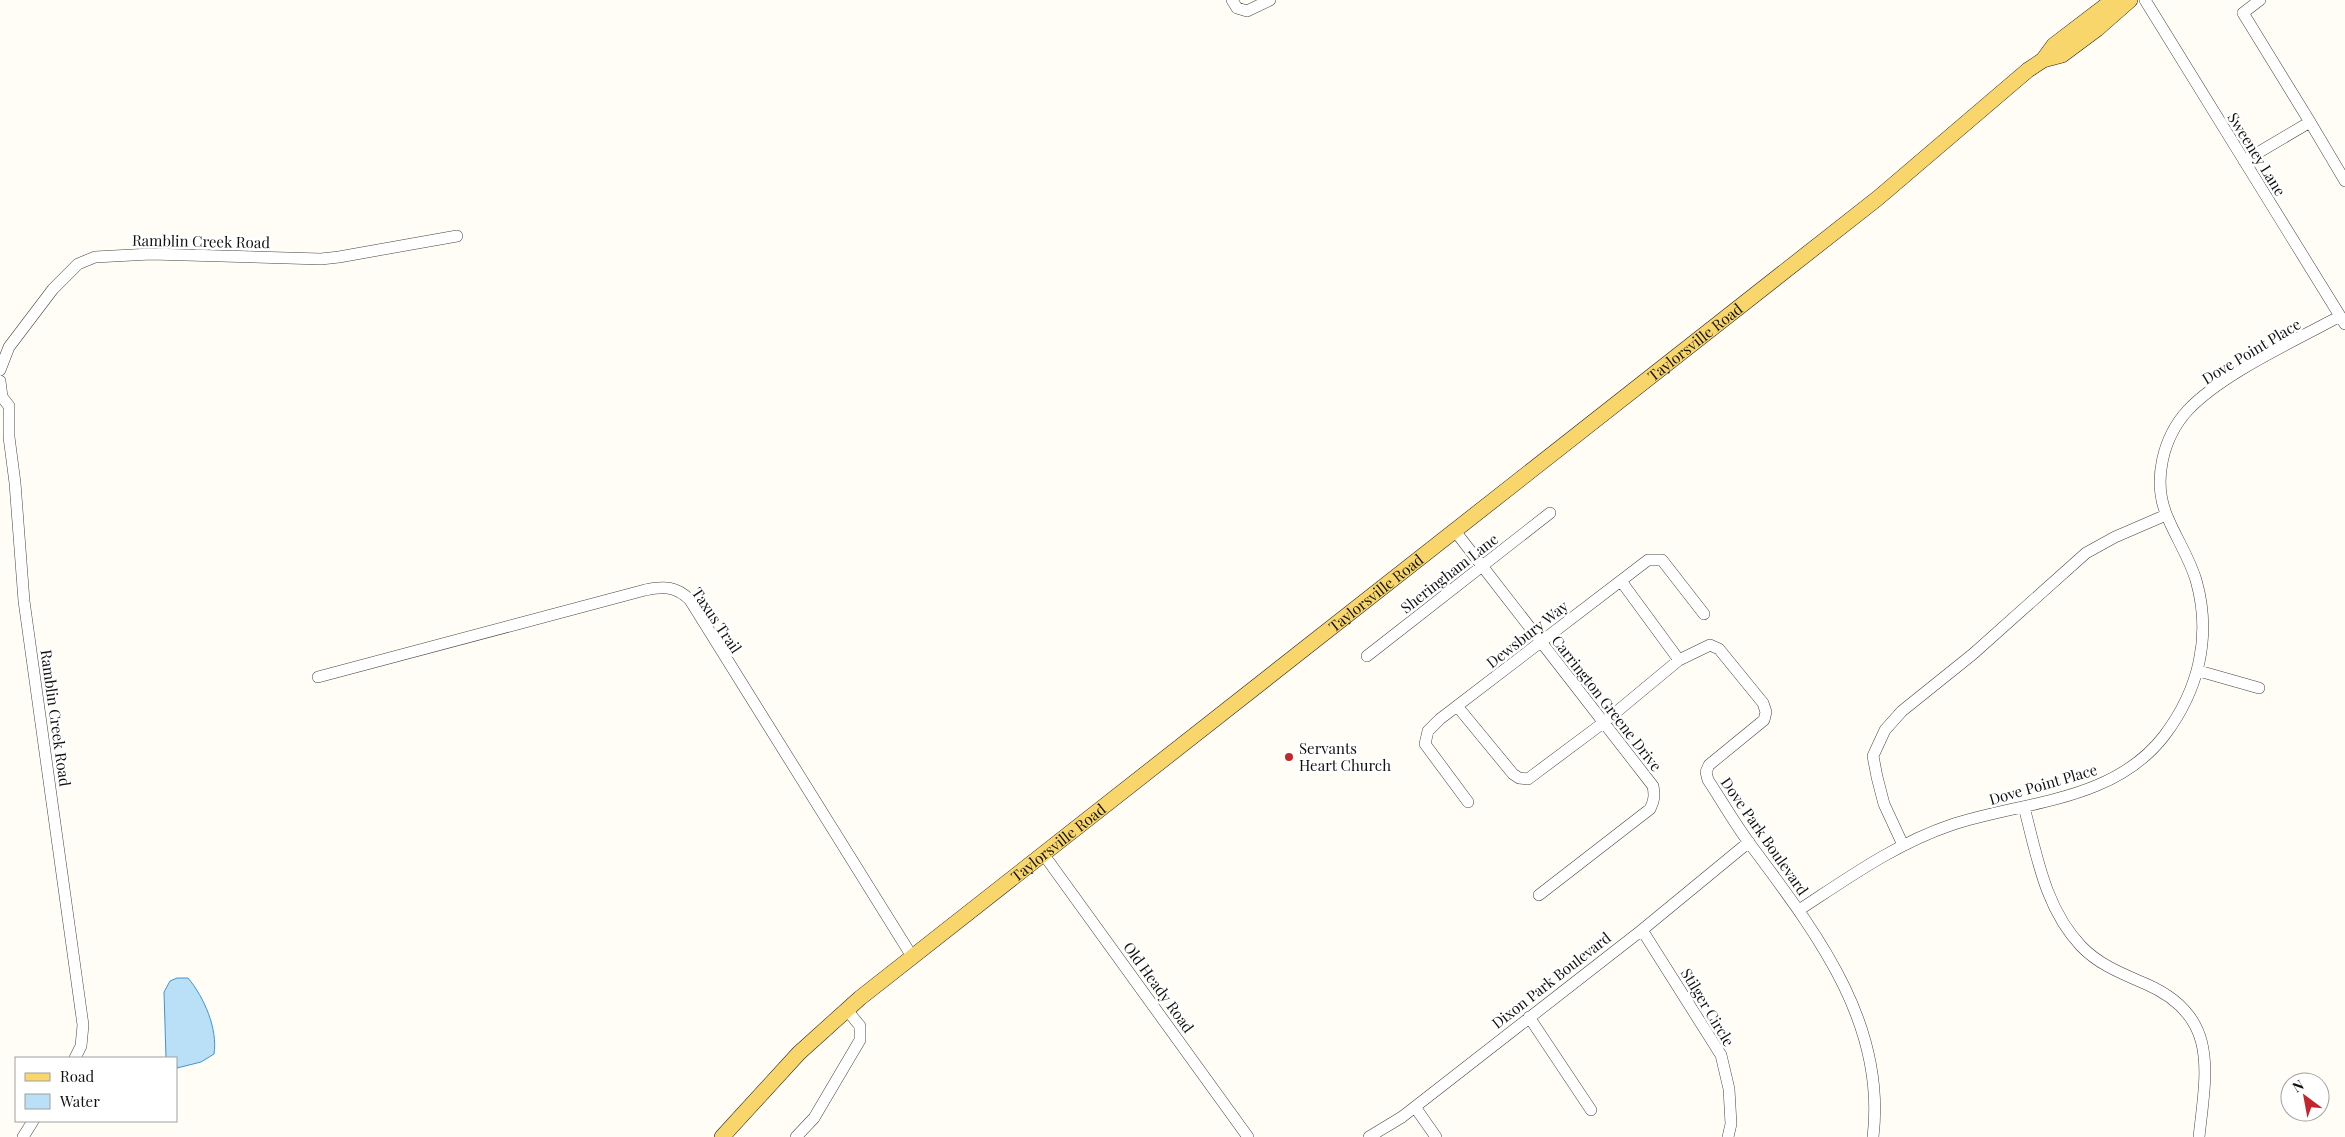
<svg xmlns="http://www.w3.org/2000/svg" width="2345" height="1137" font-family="'Playfair Display',serif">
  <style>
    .water { fill: #b9e0f7; stroke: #3f96cf }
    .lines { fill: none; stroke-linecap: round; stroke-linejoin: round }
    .minor-casing { stroke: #444; stroke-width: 12 }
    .major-casing { stroke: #222; stroke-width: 16 }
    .minor { stroke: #fff; stroke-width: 11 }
    .major { stroke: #f9d66b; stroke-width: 15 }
    .poi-dot { fill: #c4262e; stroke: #fff; stroke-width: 2 }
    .labels { text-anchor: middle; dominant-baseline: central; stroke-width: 5; stroke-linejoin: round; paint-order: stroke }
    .street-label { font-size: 15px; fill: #111; stroke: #fff }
    .poi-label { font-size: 15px; fill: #111; stroke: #fff; text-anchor: start }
  </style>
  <rect width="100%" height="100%" fill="#fffdf5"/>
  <!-- water -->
  <path class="water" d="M177,978H188C204,997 218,1029 214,1054L201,1062L177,1068L176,1058H166L164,992L170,981Z"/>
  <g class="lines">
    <!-- minor casing -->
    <g class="minor-casing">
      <path id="minor" d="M1232,0L1237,8L1247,11L1270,0
        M2145,0L2345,324
        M2260,0L2243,13L2310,122
        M2244,161L2310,122L2345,181
        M0,370L9,347L53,289L78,264L95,257L151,254L321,259L339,257L457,236
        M0,381L2,397L9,406V437L15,483L24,601L83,1025L81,1046L75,1058
        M1455,531L1653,786C1655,796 1654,801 1650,809L1539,895
        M1621,581L1679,660
        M1367,656L1550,513
        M2199,671L2259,688
        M318,677L645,590C664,586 676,586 690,600L913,958
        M1457,706L1513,774L1519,778L1528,779L1603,723L1679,660L1710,645L1719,649L1763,703L1766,712L1764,720L1709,765L1706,772L1708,780C1722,801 1735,824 1750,844C1814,930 1887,1022 1873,1137
        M1468,802L1425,744L1428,731L1440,719L1648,560H1662L1704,614
        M2024,807C2037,856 2045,908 2081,946C2099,965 2123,974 2146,984C2220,1016 2206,1072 2199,1137
        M1903,845L1884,804L1877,777L1873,756L1885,730L1902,711L1973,654L2086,553L2115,537L2166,515
        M1044,855L1248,1137
        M1799,910C1848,878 1895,844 1951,825C2024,801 2113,802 2164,736C2199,690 2212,636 2196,580C2189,557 2176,538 2167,516C2152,481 2163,437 2188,410C2223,373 2295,341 2340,316
        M1642,930L1721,1055L1729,1089L1731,1124L1728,1137
        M1529,1017L1591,1110
        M1415,1107L1436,1137
        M23,1137L33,1121
        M796,1137L814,1118L860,1040V1026L847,1010
        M1369,1137L1402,1117L1642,930L1749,842"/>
    </g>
    <!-- major casing -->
    <g class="major-casing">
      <g id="major">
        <path d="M2043,60L2062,55L2097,29L2130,0"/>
        <path id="s1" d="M722,1137L799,1053L860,998L1878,198L2028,70L2043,60L2054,45L2113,0"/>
      </g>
    </g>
    <!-- minor -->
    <use href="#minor" class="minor"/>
    <!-- major -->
    <use href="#major" class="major"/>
  </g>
  <!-- markers -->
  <circle class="poi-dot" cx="1289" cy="757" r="5"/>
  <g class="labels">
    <!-- street labels -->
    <g class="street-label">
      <text transform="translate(2257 154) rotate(58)">Sweeney Lane</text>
      <text transform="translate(201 241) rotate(1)">Ramblin Creek Road</text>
      <text stroke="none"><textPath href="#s1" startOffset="1258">Taylorsville Road</textPath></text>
      <text transform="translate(2251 351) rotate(-31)">Dove Point Place</text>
      <text transform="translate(1449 573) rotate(-38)">Sheringham Lane</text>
      <text stroke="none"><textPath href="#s1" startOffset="852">Taylorsville Road</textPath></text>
      <text transform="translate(717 620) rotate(56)">Taxus Trail</text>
      <text transform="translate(1527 634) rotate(-38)">Dewsbury Way</text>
      <text transform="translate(1607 703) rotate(52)">Carrington Greene Drive</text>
      <text transform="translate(56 718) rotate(82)">Ramblin Creek Road</text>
      <text transform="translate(2043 784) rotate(-16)">Dove Point Place</text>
      <text transform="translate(1765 836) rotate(55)">Dove Park Boulevard</text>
      <text stroke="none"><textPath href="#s1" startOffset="448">Taylorsville Road</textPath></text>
      <text transform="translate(1551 980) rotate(-38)">Dixon Park Boulevard</text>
      <text transform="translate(1159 987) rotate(54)">Old Heady Road</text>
      <text transform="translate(1708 1007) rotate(59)">Stilger Circle</text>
    </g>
    <!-- poi labels -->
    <g class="poi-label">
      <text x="1299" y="748">Servants<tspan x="1299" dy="17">Heart Church</tspan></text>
    </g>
  </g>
  <!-- legend -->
  <rect x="15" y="1057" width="162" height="65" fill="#ffffff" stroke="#a0a0a0"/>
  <rect x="25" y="1073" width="25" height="8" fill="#f9d66b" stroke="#a0a0a0"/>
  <text x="60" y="1082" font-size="15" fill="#111111">Road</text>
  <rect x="25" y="1094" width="25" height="15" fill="#b9e0f7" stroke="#a0a0a0"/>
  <text x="60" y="1107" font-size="15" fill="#111111">Water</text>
  <!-- north arrow -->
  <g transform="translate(2305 1097) rotate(328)"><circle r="24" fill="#ffffff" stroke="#a0a0a0"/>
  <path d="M0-4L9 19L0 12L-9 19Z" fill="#c4262e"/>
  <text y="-8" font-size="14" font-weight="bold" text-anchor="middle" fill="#111111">N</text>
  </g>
</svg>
